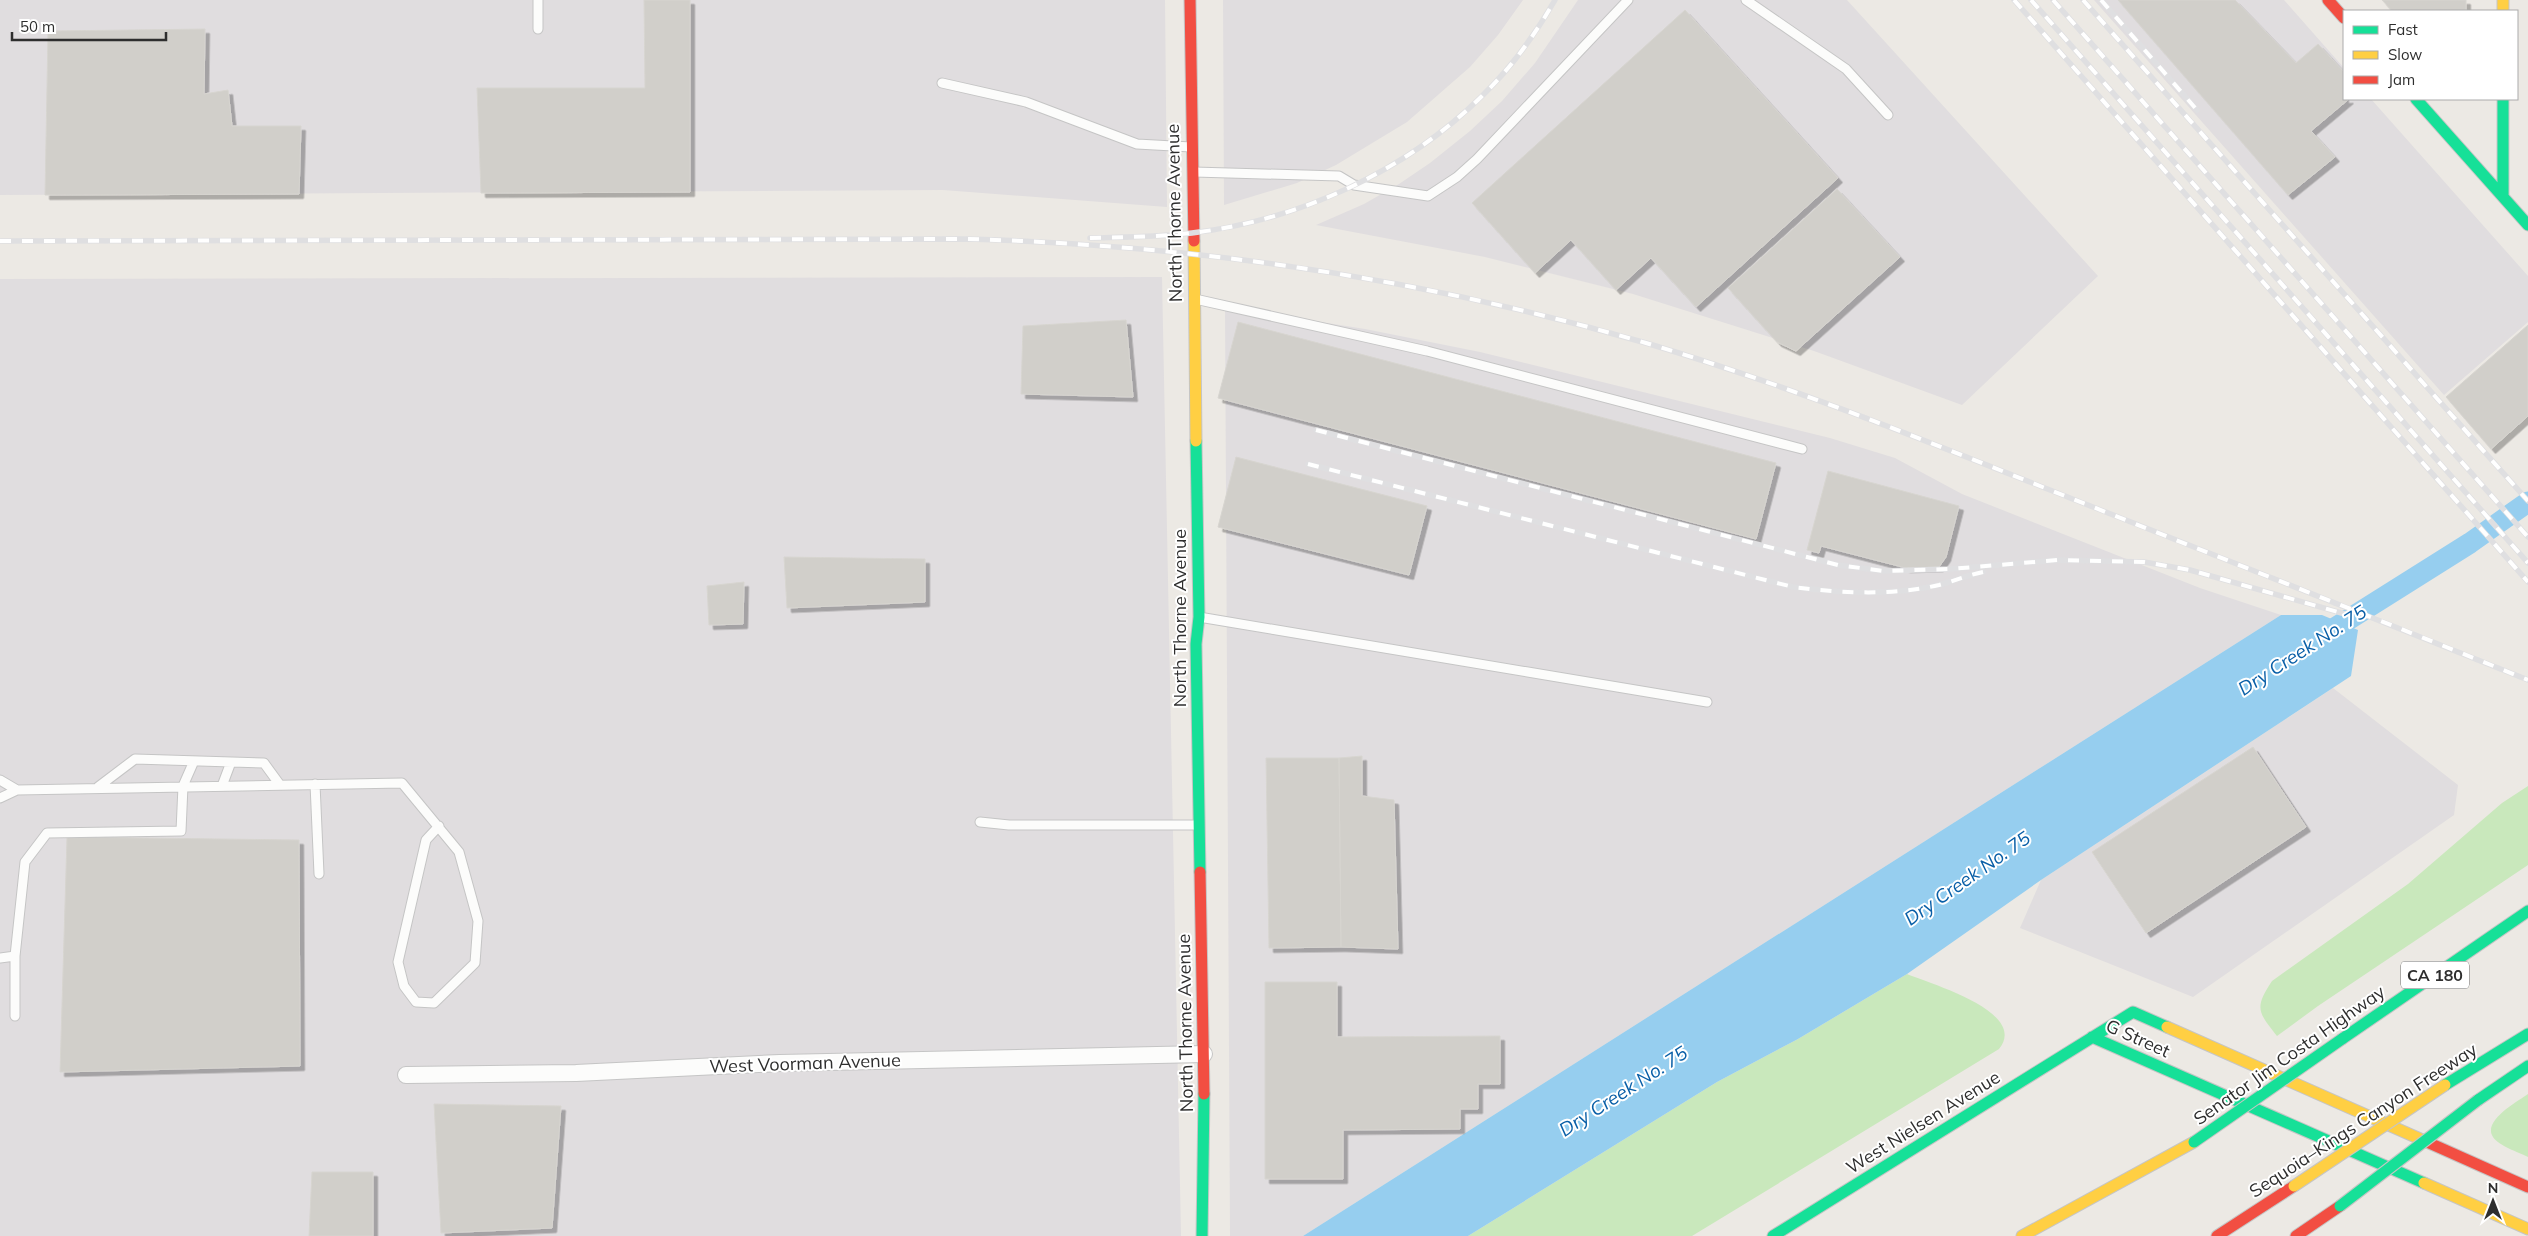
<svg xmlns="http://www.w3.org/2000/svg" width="2528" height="1236" font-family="Mulish,sans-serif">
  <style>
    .industrial { fill: #e0dddf }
    .green { fill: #c9e8bc }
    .water { fill: #96ceef }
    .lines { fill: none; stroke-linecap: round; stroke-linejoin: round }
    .canal { stroke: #96ceef; stroke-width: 21 }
    .building { fill: #d1cfca; stroke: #d7d5d0; filter: url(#shadow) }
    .lane-casing { stroke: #c5c5c5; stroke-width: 11 }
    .street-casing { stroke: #c5c5c5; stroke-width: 18 }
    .fast-casing { stroke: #c5c5c5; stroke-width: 13 }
    .slow-casing { stroke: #c5c5c5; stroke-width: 13 }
    .jam-casing { stroke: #c5c5c5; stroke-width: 13 }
    .lane { stroke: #fcfcfb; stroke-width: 9 }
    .street { stroke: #fcfcfb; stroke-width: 16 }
    .fast { stroke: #16e098; stroke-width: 11 }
    .slow { stroke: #ffcf43; stroke-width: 11 }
    .jam { stroke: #f24e42; stroke-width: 11 }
    .rail-casing { stroke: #dfdfe1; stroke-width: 5.5 }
    .rail { stroke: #fff; stroke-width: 4; stroke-dasharray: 11; stroke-linecap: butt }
    .fast-bridge-casing { stroke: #c6c5c4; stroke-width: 13; stroke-linecap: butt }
    .slow-bridge-casing { stroke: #c6c5c4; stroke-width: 13; stroke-linecap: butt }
    .fast-bridge { stroke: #16e098; stroke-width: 11 }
    .slow-bridge { stroke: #ffcf43; stroke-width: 11 }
    .labels { text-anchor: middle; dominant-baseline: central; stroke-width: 4; stroke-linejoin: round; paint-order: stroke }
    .shield { fill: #fff; stroke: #6d6d6d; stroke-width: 1 }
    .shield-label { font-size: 16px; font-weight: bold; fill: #2e2e2e }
    .street-label { font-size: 18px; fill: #2e2e2e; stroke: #fff }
    .water-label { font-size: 19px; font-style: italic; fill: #095fa7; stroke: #fff }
  </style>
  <defs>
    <filter id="shadow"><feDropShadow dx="4.5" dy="4.5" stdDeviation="0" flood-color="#0004"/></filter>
  </defs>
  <rect width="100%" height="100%" fill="#ece9e4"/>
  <!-- industrial -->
  <path class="industrial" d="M0,0H1165L1167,207L943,190L0,195Z
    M1223,0H1523L1498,35L1470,67L1407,122L1336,165L1297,183L1224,205Z
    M1578,0H1847L2098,276L1962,405L1814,351L1633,294L1485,257L1316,225L1364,204L1399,184L1430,163L1470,131L1502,101L1535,63Z
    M2094,0H2284L2344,68V99H2371L2528,276V322L2444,395Z
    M1162,277L1181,1236H0V279Z
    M1225,307L1365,329L1480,352L1830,438L1895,458L1962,494L2200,588L2281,615L1303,1236H1230Z
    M2333,688L2458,785L2454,815L2193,997L2020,928L2041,880Z"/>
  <!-- green -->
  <path class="green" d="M2528,786V865L2318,1006L2277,1036C2258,1012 2254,1008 2272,981L2408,884L2502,803Z
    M1907,974C1931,984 2029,1012 1999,1049L1692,1236H1468L1717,1082L1798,1039Z
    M2528,1094V1157C2518,1152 2499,1146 2493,1137C2482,1121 2518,1101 2528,1094Z"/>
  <!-- water -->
  <path class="water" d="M2281,615H2322L2358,630L2351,676L2041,880L1907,974L1798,1039L1717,1082L1468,1236H1303Z"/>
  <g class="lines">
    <!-- canal -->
    <path class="canal" d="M2319,638L2470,543L2528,502"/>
  </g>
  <!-- building -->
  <path class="building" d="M644,0H690V192L481,193L477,88H645Z
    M2118,0H2235L2296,63L2318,44L2344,72V99H2349L2311,131L2335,157L2288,195Z
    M2382,0H2466V11H2392Z
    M1685,10L1838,178L1696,307L1651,258L1616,290L1571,240L1535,273L1472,203Z
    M205,29L204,94L228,90L232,126H301L299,194L45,195L48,31Z
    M1837,189L1900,257L1796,351L1777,342L1728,288Z
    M1126,320L1133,397L1021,394L1023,326Z
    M1238,322L1776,463L1756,539L1218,398Z
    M2528,325V416L2491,449L2446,397Z
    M1236,457L1427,506L1409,575L1218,527Z
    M1828,471L1959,506L1946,557L1939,567L1906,568L1821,546L1819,553L1807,550Z
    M784,557L925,559V602L787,608Z
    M744,582L743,624L709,625L707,586Z
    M2253,747L2306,827L2146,933L2092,852Z
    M1362,756V796L1394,800L1398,949L1341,947L1339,758Z
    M1266,758H1339L1341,947L1269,948Z
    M67,837L299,840L300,1066L60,1072Z
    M1265,982H1337V1037L1500,1036V1084H1478V1109H1460V1129L1343,1130V1179H1265Z
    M434,1104L561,1106L552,1228L441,1233Z
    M312,1172H373V1236H309Z"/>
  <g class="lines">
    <!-- lane casing -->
    <g class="lane-casing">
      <path id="lane" d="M538,0V29
        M1746,0L1846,69L1888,115
        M942,83L1026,102L1137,144L1191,147
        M1194,172L1339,176L1354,185L1428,196L1457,177L1477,159L1628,0
        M1195,299L1427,351L1802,449
        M1199,617L1707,702
        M0,780L17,790
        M315,784L319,874
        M222,786L231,762
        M98,787L135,759L264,763L280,785
        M0,798L17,790L402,783L459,852L478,921L475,963L434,1003L416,1002L404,986L398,962L426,840L439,826
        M980,822L1009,825H1198
        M15,956V1016
        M0,958L15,956L25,862L47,833L181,831L183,786L194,761"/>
    </g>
    <!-- street casing -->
    <g class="street-casing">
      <path id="street" d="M406,1075L576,1073L780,1063L1204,1054"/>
    </g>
    <!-- fast casing -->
    <g class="fast-casing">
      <path id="fast" d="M2416,99L2528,225
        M2503,99V197
        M1196,441L1199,617L1196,644L1200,872
        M2092,1037L2424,1183
        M2342,1039L2528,911
        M2445,1085L2528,1034
        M2478,1100L2528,1066
        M1202,1236L1204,1094
        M1773,1236L2133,1012L2167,1027"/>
    </g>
    <!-- slow casing -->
    <g class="slow-casing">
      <path id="slow" d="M2503,0V11
        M1194,241L1196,441
        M2167,1027L2427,1142
        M2424,1183L2528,1229
        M2022,1236L2194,1142"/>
    </g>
    <!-- jam casing -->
    <g class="jam-casing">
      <path id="jam" d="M1190,0L1194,241
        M2328,0L2344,18
        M1200,872L1204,1094
        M2427,1142L2528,1187
        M2217,1236L2294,1186
        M2296,1236L2340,1206"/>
    </g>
    <!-- lane -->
    <use href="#lane" class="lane"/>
    <!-- street -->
    <use href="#street" class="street"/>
    <!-- fast -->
    <use href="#fast" class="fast"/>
    <!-- slow -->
    <use href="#slow" class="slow"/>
    <!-- jam -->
    <use href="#jam" class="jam"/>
    <!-- rail casing -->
    <g class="rail-casing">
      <path id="rail" d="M2014,0L2528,582
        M2031,0L2528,563
        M2053,0L2528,537
        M2083,0L2528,501
        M2101,0L2197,110
        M1090,238C1124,237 1158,237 1192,233C1299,220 1405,172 1482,96C1511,68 1535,35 1555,0
        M0,241L966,239C1195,245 1425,279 1646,343C1798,388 1946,449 2093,507C2238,565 2383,621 2528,680
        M1316,430L1838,565L1883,571L1950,569L2058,560L2144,562L2190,570L2345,614
        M1308,464L1793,587C1841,593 1891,596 1939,585C1954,581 1968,575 1983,572"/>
    </g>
    <!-- rail -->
    <use href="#rail" class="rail"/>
    <!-- fast-bridge casing -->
    <g class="fast-bridge-casing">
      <path id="fast-bridge" d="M2194,1142L2342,1039
        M2340,1206L2478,1100"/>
    </g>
    <!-- slow-bridge casing -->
    <g class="slow-bridge-casing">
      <path id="slow-bridge" d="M2294,1186L2445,1085"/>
    </g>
    <!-- fast-bridge -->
    <use href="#fast-bridge" class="fast-bridge"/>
    <!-- slow-bridge -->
    <use href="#slow-bridge" class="slow-bridge"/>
  </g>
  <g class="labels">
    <!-- shield labels -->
    <rect class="shield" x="2401" y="961.5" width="68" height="27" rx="4"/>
    <g class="shield-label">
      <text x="2435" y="975">CA 180</text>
    </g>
    <!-- street labels -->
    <g class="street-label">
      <text transform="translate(1174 213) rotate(-91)">North Thorne Avenue</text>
      <text transform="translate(1179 618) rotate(-90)">North Thorne Avenue</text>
      <text transform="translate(1185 1023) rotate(-91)">North Thorne Avenue</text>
      <text transform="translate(2138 1038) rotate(24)">G Street</text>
      <text transform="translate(2289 1055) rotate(-35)">Senator Jim Costa Highway</text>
      <text transform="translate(805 1063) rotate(-2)">West Voorman Avenue</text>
      <text transform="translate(2363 1120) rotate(-33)">Sequoia–Kings Canyon Freeway</text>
      <text transform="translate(1923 1122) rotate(-32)">West Nielsen Avenue</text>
    </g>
    <!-- water labels -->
    <g class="water-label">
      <text transform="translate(2302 650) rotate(-33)">Dry Creek No. 75</text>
      <text transform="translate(1967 878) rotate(-35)">Dry Creek No. 75</text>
      <text transform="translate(1623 1091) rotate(-33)">Dry Creek No. 75</text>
    </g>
  </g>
  <!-- legend -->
  <rect x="2343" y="10" width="175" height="90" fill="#ffffff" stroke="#ababab"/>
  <rect x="2353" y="26" width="25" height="8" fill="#16e098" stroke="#ababab"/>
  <text x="2388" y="35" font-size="15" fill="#2e2e2e">Fast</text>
  <rect x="2353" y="51" width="25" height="8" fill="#ffcf43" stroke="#ababab"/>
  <text x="2388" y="60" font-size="15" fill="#2e2e2e">Slow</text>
  <rect x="2353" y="76" width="25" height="8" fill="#f24e42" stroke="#ababab"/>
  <text x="2388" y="85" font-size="15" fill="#2e2e2e">Jam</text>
  <!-- north arrow -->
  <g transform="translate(2493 1201)" stroke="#ffffff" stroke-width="4" paint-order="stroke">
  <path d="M0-4L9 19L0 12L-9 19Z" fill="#2e2e2e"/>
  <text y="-8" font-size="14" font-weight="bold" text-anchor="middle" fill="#2e2e2e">N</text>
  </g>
  <!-- scale -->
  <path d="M12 32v8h154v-8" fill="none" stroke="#2e2e2e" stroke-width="2.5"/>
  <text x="20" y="32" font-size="15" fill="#2e2e2e" stroke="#ffffff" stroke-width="4" paint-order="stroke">50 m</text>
</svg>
